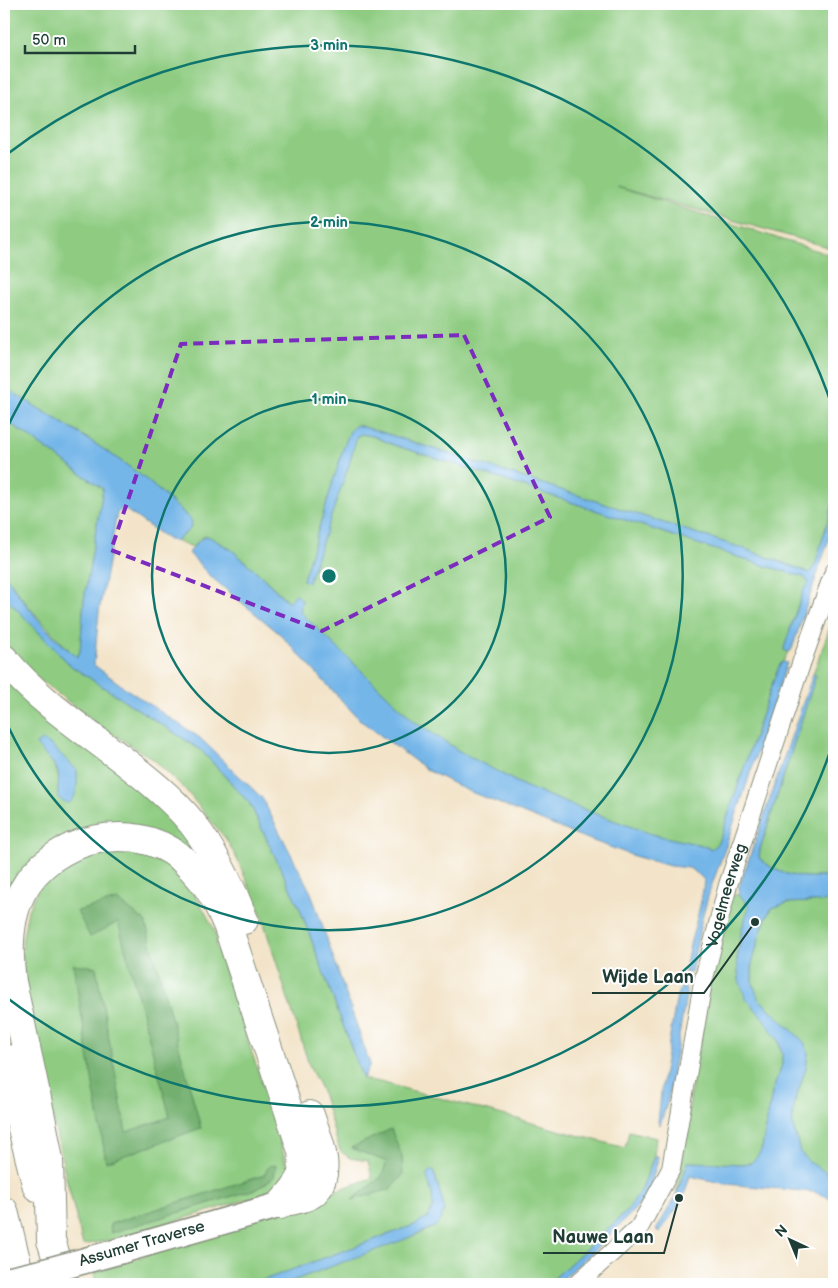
<svg xmlns="http://www.w3.org/2000/svg" width="838" height="1288" font-family="'Balsamiq Sans',sans-serif">
  <style>
    .green { fill: #8fcc82; stroke: #57845b; fill-rule: evenodd }
    .forest { fill: #73b070; stroke: #497652 }
    .water { fill: #74b6e9; stroke: #4a7a8e }
    .lines { fill: none; stroke-linecap: round; stroke-linejoin: round }
    .street-casing { stroke: #89907e; stroke-width: 20 }
    .secondary-casing { stroke: #89907e; stroke-width: 28 }
    .highway-casing { stroke: #89907e; stroke-width: 30 }
    .street { stroke: #fff; stroke-width: 18 }
    .secondary { stroke: #fff; stroke-width: 25 }
    .highway { stroke: #fff; stroke-width: 28 }
    .secondary-bridge-casing { stroke: #89907e; stroke-width: 28; stroke-linecap: butt }
    .secondary-bridge { stroke: #fff; stroke-width: 25 }
    .marked { fill: none; stroke: #7b2cbf; stroke-width: 4; stroke-dasharray: 10 6; stroke-linejoin: round }
    .ring { fill: none; stroke: #0f766e; stroke-width: 2.5 }
    .labels { text-anchor: middle; dominant-baseline: central; stroke-width: 4; stroke-linejoin: round; paint-order: stroke }
    .street-label { font-size: 16px; fill: #1f3d34; stroke: #fff }
    .centre { fill: #0f766e; stroke: #fff; stroke-width: 2.5 }
    .ring-label { font-size: 15px; text-anchor: middle; font-weight: bold; fill: #0f766e; stroke: #fff; stroke-width: 4; stroke-linejoin: round; paint-order: stroke }
    .leader { fill: none; stroke: #1f3d34; stroke-width: 2 }
    .callout-dot { fill: #1f3d34; stroke: #fff; stroke-width: 2 }
    .callout-label { font-size: 18px; text-anchor: middle; font-weight: bold; fill: #1f3d34; stroke: #fff; stroke-width: 4; stroke-linejoin: round; paint-order: stroke }
  </style>
  <rect width="100%" height="100%" fill="#fff"/>
  <filter id="ink" filterUnits="userSpaceOnUse"><feTurbulence type="fractalNoise" baseFrequency=".02" numOctaves="2"/><feDisplacementMap in="SourceGraphic" scale="10" xChannelSelector="R" yChannelSelector="G"/><feConvolveMatrix kernelMatrix="1 2 1 2 8 2 1 2 1" color-interpolation-filters="sRGB"/></filter>
  <filter id="wash" filterUnits="userSpaceOnUse"><feTurbulence type="fractalNoise" baseFrequency=".0096" numOctaves="4" result="noise"/><feDisplacementMap in="SourceGraphic" scale="20" xChannelSelector="R" yChannelSelector="G"/><feGaussianBlur stdDeviation="1.12" result="paint"/><feColorMatrix in="noise" values="0 0 0 0 0 0 0 0 0 0 0 0 0 0 0 0 0 1.4 0 .05"/><feComposite in="paint" operator="in"/></filter>
  <g filter="url(#wash)">
    <rect width="100%" height="100%" fill="#f3e4c9"/>
    <!-- green -->
    <path class="green" d="M4,4H834V249L616,187L834,256V500L815,565L810,573L795,567L745,549L378,431L357,425L344,446L303,580L357,436L362,434L373,436L394,445L470,469L762,565L804,577L809,583C798,598 790,631 784,650L788,652L783,662L780,664L771,687L721,836L717,844L712,849L701,845L651,834L566,803L524,786L459,751L415,722L299,612L302,600L296,595L289,602L257,572L232,550L208,536L202,537L193,547L176,541L190,529L192,522C139,465 69,428 4,387Z
      M4,419L103,489L84,600L80,652L76,657C49,630 25,605 4,573Z
      M4,593L6,598L71,666L201,750L250,804L300,909L363,1079L380,1082L625,1148L629,1131L656,1138L654,1156L642,1189L626,1212L548,1284H284L425,1231L436,1226L444,1210L435,1174L433,1170L432,1194L434,1208L427,1218L417,1224L253,1284H96L94,1273L372,1178L368,1161L350,1158L340,1151L321,1089L310,1068L260,911L237,859L226,839L184,788L153,759L103,728L40,680L4,642Z
      M834,616V874C810,881 777,877 759,857L760,850L816,675L813,674Z
      M4,672L176,814L216,879L114,827L4,911ZM40,749L77,779L58,795C60,770 57,767 40,749Z
      M104,850C114,850 125,850 135,851C168,857 192,887 206,914C211,923 219,936 216,946L258,1071L279,1139L288,1169L283,1181L272,1192L116,1239L83,1245L64,1169L25,993L22,942L28,910L37,891L51,876L68,862ZM265,1175L259,1188L111,1232V1224Z
      M739,894L750,907L742,928L737,959L739,980L778,1040L782,1053V1065L772,1093L762,1148L757,1157L751,1163L742,1164L688,1162L676,1196L686,1135L691,1091L712,972L730,896Z
      M834,901V1177L808,1162L800,1152L792,1123L794,1103L806,1068L808,1053L804,1042L758,998L752,981V964L761,931L767,916L772,908L787,903Z"/>
    <!-- forest -->
    <path class="forest" d="M117,900L145,921L201,1128L106,1162L73,964L96,967L126,1132L170,1117L118,922L90,937L77,911Z
      M391,1129L402,1156L403,1175L391,1189L352,1200L381,1177L387,1162L351,1148Z
      M276,1165L274,1177L259,1188L111,1233L110,1224L264,1175L269,1166Z"/>
    <!-- water -->
    <path class="water" d="M4,387C50,416 99,444 143,477C160,491 176,506 192,521L190,529L176,541L169,540L123,508L117,513L99,612L94,665L128,690L200,738L262,798L311,893L370,1064L363,1079L300,909L250,804L201,750L71,666L6,598L4,593V573C23,603 48,634 77,657L80,652L84,600L103,489L4,419Z
      M356,425L378,431L745,549L810,573L815,565L834,500V524L792,649L788,652L784,650V648L804,589L809,583L804,577L762,565L470,469L394,445L373,436L362,434L357,436L349,465L308,583L303,580L344,446L350,431Z
      M208,536L232,550L257,572L288,602L296,594L302,600L300,612L415,722L459,751L524,786L566,803L651,834L701,845L711,849L717,844L721,836L771,687L780,664L783,662L787,663L726,846L710,890L701,922L691,973H685C688,941 702,911 704,880L698,874L689,868L670,866L634,856L577,835L466,790L427,770L360,720L280,634L246,606L209,575L189,553C194,545 200,538 208,536Z
      M813,674L816,675L760,849L759,857C776,877 810,881 834,874V901L787,903L772,908L767,916L761,931L752,964V981L758,998L804,1042L808,1053L806,1068L794,1103L792,1123L800,1152L809,1162L834,1177V1199L814,1192L726,1184L690,1176L683,1199L660,1232L656,1230L676,1196L688,1162L742,1164L751,1163L757,1157L762,1148L772,1093L782,1065V1053L778,1040L763,1018L745,997L739,980L737,959L742,928L749,907L739,894V887Z
      M42,740L51,745L77,770C77,781 79,795 69,803C51,801 61,785 58,773C56,762 42,754 36,744Z
      M681,988H686V996L668,1100L660,1125L658,1122L662,1083L677,995Z
      M654,1156H658L657,1163L650,1187L642,1202L593,1252L557,1284H548L626,1212L642,1189Z
      M433,1170L442,1199L444,1210L441,1219L436,1226L403,1240L284,1284H253L417,1224L427,1218L433,1208L432,1194L427,1177V1173Z"/>
  </g>
  <g filter="url(#ink)">
    <g class="lines">
      <!-- street casing -->
      <g class="street-casing">
        <g id="street">
          <path id="s1" d="M577,1284L639,1228L671,1169L703,982L728,885L802,661L834,572"/>
        </g>
      </g>
      <!-- secondary casing -->
      <g class="secondary-casing">
        <path id="secondary" d="M120,1251L280,1205"/>
      </g>
      <!-- highway casing -->
      <g class="highway-casing">
        <path id="highway" d="M4,659C36,698 79,727 119,757C145,777 172,798 192,823C215,853 231,886 244,920
          M4,1058L37,1187
          M291,1201C299,1199 311,1197 316,1190C333,1169 317,1137 310,1115
          M4,1211L22,1284
          M51,1241L49,1160L42,1122L12,982C8,952 8,919 22,892C51,838 132,818 181,858C193,869 205,882 213,896C219,905 223,916 228,927L302,1151C305,1180 299,1184 280,1205
          M52,1243L64,1284"/>
      </g>
      <!-- street -->
      <use href="#street" class="street"/>
      <!-- secondary -->
      <use href="#secondary" class="secondary"/>
      <!-- highway -->
      <use href="#highway" class="highway"/>
      <!-- secondary-bridge casing -->
      <g class="secondary-bridge-casing">
        <path id="secondary-bridge" d="M4,1281L39,1273L120,1251"/>
      </g>
      <!-- secondary-bridge -->
      <use href="#secondary-bridge" class="secondary-bridge"/>
    </g>
  </g>
  <!-- marked area -->
  <path class="marked" d="M464,335L550,517L322,631L111,550L181,344Z"/>
  <!-- distance rings -->
  <g class="ring">
    <circle cx="329" cy="576" r="177"/>
    <path d="M4 435A354 354 0 1 1 4 717"/>
    <path d="M834 740A531 531 0 0 1 6 997M6 155A531 531 0 0 1 834 412"/>
  </g>
  <g class="labels">
    <!-- street labels -->
    <g class="street-label">
      <text stroke="none"><textPath href="#s1" startOffset="430">Vogelmeerweg</textPath></text>
      <text transform="translate(142 1244) rotate(-16)">Assumer Traverse</text>
    </g>
  </g>
  <circle cx="329" cy="576" r="8" class="centre"/>
  <g class="ring-label">
    <text x="329" y="50">3 min</text>
    <text x="329" y="227">2 min</text>
    <text x="329" y="404">1 min</text>
  </g>
  <!-- callouts -->
  <path class="leader" d="M755 922L704 993H592M679 1198L664 1253H543"/>
  <g class="callout-dot">
    <circle cx="755" cy="922" r="5"/>
    <circle cx="679" cy="1198" r="5"/>
  </g>
  <g class="callout-label">
    <text x="648" y="983">Wijde Laan</text>
    <text x="603" y="1243">Nauwe Laan</text>
  </g>
  <!-- margin -->
  <rect width="838" height="1288" fill="none" stroke="#fff" stroke-width="20"/>
  <!-- north arrow -->
  <g transform="translate(790 1240) rotate(316)" stroke="#ffffff" stroke-width="4" paint-order="stroke">
  <path d="M0-4L9 19L0 12L-9 19Z" fill="#1f3d34"/>
  <text y="-8" font-size="14" font-weight="bold" text-anchor="middle" fill="#1f3d34">N</text>
  </g>
  <!-- scale -->
  <path d="M25 45v8h110v-8" fill="none" stroke="#1f3d34" stroke-width="2.5"/>
  <text x="32" y="45" font-size="15" fill="#1f3d34" stroke="#ffffff" stroke-width="4" paint-order="stroke">50 m</text>
</svg>
